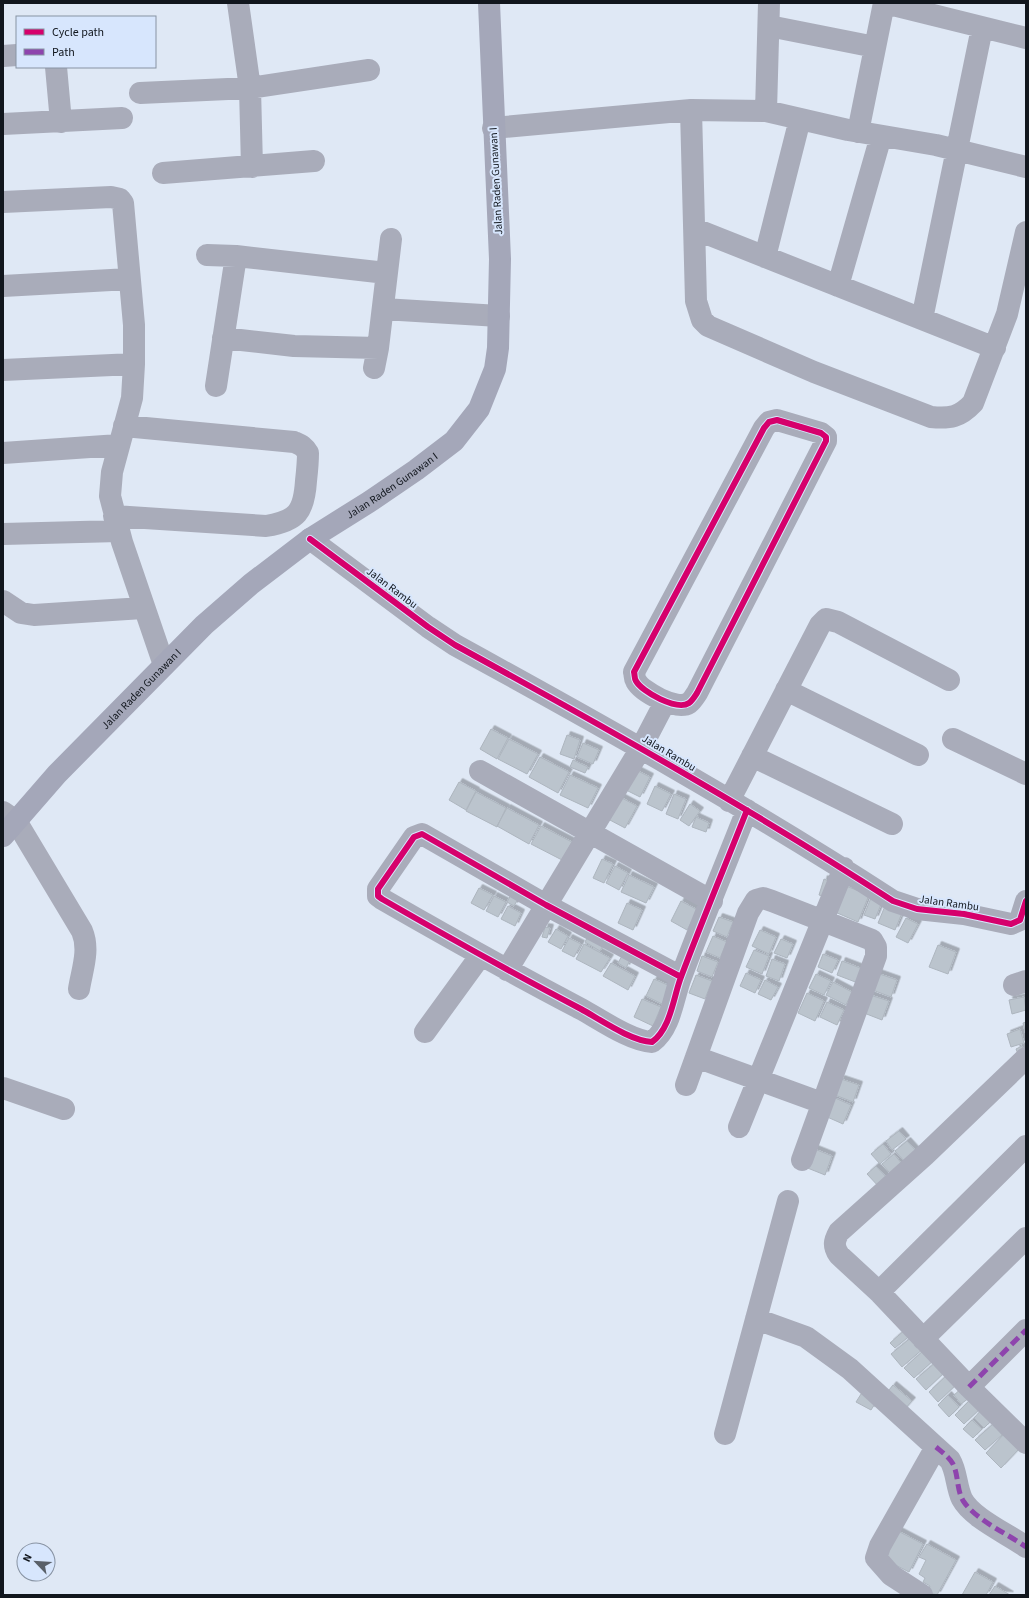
<svg xmlns="http://www.w3.org/2000/svg" width="1029" height="1598" font-family="'Source Sans 3',sans-serif">
  <style>
    .building { fill: #bbc4cd; stroke: #adb5be; filter: url(#shadow) }
    .lines { fill: none; stroke-linecap: round; stroke-linejoin: round }
    .minor { stroke: #a9acba; stroke-width: 22 }
    .highway { stroke: #a4a7b9; stroke-width: 22 }
    .quiet { stroke: #8e44ad; stroke-width: 5; stroke-dasharray: 10 5; stroke-linecap: butt }
    .cycleway-casing { stroke: #d7e6fd; stroke-width: 8 }
    .cycleway { stroke: #d6006c; stroke-width: 6 }
    .labels { text-anchor: middle; dominant-baseline: central; stroke-width: 4; stroke-linejoin: round; paint-order: stroke }
    .street-label { font-size: 11px; fill: #11161d; stroke: #d7e6fd }
  </style>
  <defs>
    <filter id="shadow"><feDropShadow dx="3.5" dy="-3.5" stdDeviation="0" flood-color="#0004"/></filter>
  </defs>
  <rect width="100%" height="100%" fill="#dfe8f5"/>
  <!-- building -->
  <path class="building" d="M491,729L508,738L497,759L480,749Z
    M567,735L580,740L574,759L560,754Z
    M509,739L538,754L527,774L498,759Z
    M583,743L599,750L593,764L577,757Z
    M540,757L569,772L558,793L529,777Z
    M573,760L588,767L585,773L570,767Z
    M636,770L650,777L640,797L626,790Z
    M570,775L598,788L588,808L560,795Z
    M459,782L476,791L466,810L449,800Z
    M655,786L671,794L662,811L647,804Z
    M476,792L506,808L497,827L466,811Z
    M674,794L686,799L678,819L666,814Z
    M620,797L637,806L625,828L608,819Z
    M690,804L700,811L689,826L680,820Z
    M507,808L539,825L529,844L497,826Z
    M696,817L709,823L706,832L692,827Z
    M541,826L572,842L562,860L531,844Z
    M602,859L613,864L604,883L593,878Z
    M615,866L628,873L619,890L606,883Z
    M629,875L654,887L646,903L621,892Z
    M824,879L831,882L826,897L819,895Z
    M846,886L869,895L858,922L835,912Z
    M479,888L493,895L484,910L471,903Z
    M512,893L519,897L514,906L507,902Z
    M494,896L506,902L498,917L486,911Z
    M871,898L882,902L875,919L864,915Z
    M681,901L698,910L687,930L671,921Z
    M627,903L642,910L633,930L618,923Z
    M508,906L521,913L515,926L501,919Z
    M885,906L902,913L895,930L878,923Z
    M719,917L733,922L727,937L713,931Z
    M906,918L918,924L908,943L896,937Z
    M545,927L550,928L547,938L542,937Z
    M556,929L568,936L561,949L548,942Z
    M760,930L776,937L769,954L752,946Z
    M589,934L605,942L600,951L585,942Z
    M713,936L727,942L720,958L706,952Z
    M569,938L581,944L574,957L562,951Z
    M781,939L793,944L787,958L774,953Z
    M584,944L610,958L601,972L576,959Z
    M938,945L956,952L948,974L929,967Z
    M754,950L769,956L762,974L746,967Z
    M623,954L631,958L626,968L618,963Z
    M823,954L838,960L832,973L818,967Z
    M702,956L718,962L712,977L697,971Z
    M772,959L785,964L779,981L766,976Z
    M842,961L863,969L858,983L837,975Z
    M611,963L635,976L628,990L603,976Z
    M746,973L761,980L755,993L740,986Z
    M877,973L897,980L891,997L870,989Z
    M816,974L831,981L824,995L809,988Z
    M696,975L712,981L705,999L689,993Z
    M654,979L670,986L662,1004L646,996Z
    M765,980L778,987L771,1000L758,994Z
    M833,982L852,992L846,1005L826,995Z
    M807,993L824,1001L815,1021L798,1013Z
    M870,995L889,1001L882,1020L864,1013Z
    M1024,997L1026,1010L1012,1014L1009,1000Z
    M642,999L661,1007L653,1026L634,1017Z
    M827,1002L844,1010L837,1025L820,1017Z
    M1026,1022V1035L1023,1023Z
    M1020,1029L1024,1043L1011,1047L1007,1034Z
    M1022,1046L1024,1051L1018,1054L1016,1049Z
    M841,1079L859,1085L853,1102L835,1095Z
    M833,1097L851,1105L843,1124L825,1116Z
    M899,1131L906,1139L892,1150L886,1141Z
    M907,1141L917,1152L906,1163L895,1151Z
    M883,1144L891,1154L880,1164L871,1154Z
    M812,1148L832,1156L825,1175L805,1167Z
    M894,1154L906,1169L895,1179L882,1164Z
    M876,1166L889,1180L880,1188L867,1174Z
    M907,1328L912,1334L895,1348L890,1343Z
    M913,1336L924,1348L902,1367L891,1354Z
    M924,1350L934,1360L914,1378L904,1368Z
    M936,1362L945,1372L926,1390L916,1379Z
    M949,1373L958,1383L938,1402L929,1392Z
    M893,1385L912,1401L903,1411L885,1395Z
    M961,1389L969,1398L961,1404L954,1395Z
    M863,1391L878,1399L871,1410L856,1402Z
    M948,1395L959,1407L949,1417L938,1405Z
    M972,1398L981,1408L964,1424L955,1415Z
    M983,1408L994,1418L984,1428L974,1418Z
    M972,1420L982,1429L973,1438L963,1429Z
    M993,1424L1002,1435L985,1450L975,1440Z
    M1005,1433L1020,1448L1001,1468L986,1453Z
    M898,1531L923,1544L909,1572L884,1559Z
    M927,1544L956,1560L937,1595L927,1592L930,1586L923,1582L925,1578L919,1574L926,1560L919,1557Z
    M975,1572L993,1582L986,1595H962Z
    M995,1586L1010,1595H989Z"/>
  <g class="lines">
    <!-- minor -->
    <path class="minor" d="M238,3L250,88L252,167
      M885,3L1026,38
      M769,26L875,47
      M3,56L17,55
      M56,67L61,122
      M140,93L250,88L369,70
      M691,110L696,301L702,320L708,326L814,372L931,417C950,419 960,417 973,403L1007,314L1026,232
      M766,111L769,3
      M3,124L122,118
      M493,128L691,110L766,111L848,130L936,145L1026,167
      M858,132L884,3
      M163,173L314,161
      M3,202L111,197L120,199L123,203L134,325V364L132,398L112,472L110,496L122,542L164,665
      M695,229L995,348
      M207,255L236,256L386,273
      M765,257L800,119
      M3,286L129,279
      M838,286L881,136
      M383,309L499,316
      M922,319L982,28
      M223,338L294,346L378,348
      M374,368L378,348L391,239
      M3,370L134,364
      M216,386L236,256
      M777,420L821,433L826,437V441L697,693C695,696 692,701 689,703C677,711 642,692 636,681C634,678 635,675 634,672L764,428L769,422Z
      M3,453L119,445
      M114,516L266,526C297,521 304,512 306,481C307,472 308,462 308,453C304,446 301,445 294,442L124,426
      M3,534L119,531
      M310,539L428,627L455,645C603,726 751,809 893,901L917,909L964,914L1011,924L1020,920L1026,901
      M3,601L21,613L34,615L143,608
      M786,690L918,755
      M953,739L1026,774
      M752,756L892,824
      M480,771L712,901
      M729,801L820,625L826,619L838,622L949,680
      M3,812L16,821L82,931C90,950 82,970 79,989
      M507,970L641,748L665,702
      M681,977L546,905L422,834L414,837L378,889V896L382,899C448,937 514,974 581,1009C601,1020 631,1041 652,1042C671,1028 673,998 681,977C702,921 725,866 747,810
      M1014,985L1026,981
      M425,1032L481,955
      M696,1057L822,1103
      M1026,1058L925,1155L839,1232C834,1241 833,1246 839,1255L879,1292L969,1387L1026,1443
      M686,1085L748,913L756,900L763,898L772,901L872,940L876,947V956L802,1160
      M3,1088L64,1109
      M739,1127L844,868
      M879,1292L1026,1146
      M756,1319L806,1337L850,1369L950,1460C957,1472 956,1486 962,1499C972,1518 1008,1534 1026,1547
      M923,1339L1026,1238
      M969,1387L1026,1330
      M725,1434L788,1201
      M922,1595L891,1575L876,1558L880,1546L936,1447"/>
    <!-- highway -->
    <path class="highway" id="s1" d="M3,836L57,774L204,625L251,584L310,539L369,502L416,470L454,441L479,409L495,369L498,348L500,259L489,3"/>
    <!-- quiet -->
    <path class="quiet" d="M969,1387L1026,1330
      M936,1447C942,1452 949,1457 953,1464C959,1476 956,1490 964,1502C976,1520 1008,1534 1026,1547"/>
    <!-- cycleway casing -->
    <g class="cycleway-casing">
      <path id="cycleway" d="M777,420L821,433L826,437V441L697,693C695,696 692,701 689,703C677,711 642,692 636,681C634,678 635,675 634,672L764,428L769,422Z
        M310,539L428,627L455,645C603,726 751,809 893,901L917,909L964,914L1011,924L1020,920L1026,901
        M681,977L546,905L422,834L414,837L378,889V896L382,899C448,937 514,974 581,1009C601,1020 631,1041 652,1042C671,1028 673,998 681,977C702,921 725,866 747,810"/>
    </g>
    <!-- cycleway -->
    <use href="#cycleway" class="cycleway"/>
  </g>
  <g class="labels">
    <!-- street labels -->
    <g class="street-label">
      <text transform="translate(496 181) rotate(-93)">Jalan Raden Gunawan I</text>
      <text stroke="none"><textPath href="#s1" startOffset="526">Jalan Raden Gunawan I</textPath></text>
      <text transform="translate(392 588) rotate(37)">Jalan Rambu</text>
      <text stroke="none"><textPath href="#s1" startOffset="202">Jalan Raden Gunawan I</textPath></text>
      <text transform="translate(669 753) rotate(31)">Jalan Rambu</text>
      <text transform="translate(949 903) rotate(8)">Jalan Rambu</text>
    </g>
  </g>
  <!-- border -->
  <rect width="1029" height="1598" fill="none" stroke="#11161d" stroke-width="8"/>
  <!-- legend -->
  <rect x="16" y="16" width="140" height="52" fill="#d7e6fd" stroke="#8893a3"/>
  <rect x="24" y="29" width="20" height="6" fill="#d6006c" stroke="#8893a3"/>
  <text x="52" y="36" font-size="12" fill="#11161d">Cycle path</text>
  <rect x="24" y="49" width="20" height="6" fill="#8e44ad" stroke="#8893a3"/>
  <text x="52" y="56" font-size="12" fill="#11161d">Path</text>
  <!-- north arrow -->
  <g transform="translate(36 1562) rotate(295)"><circle r="19" fill="#d7e6fd" stroke="#8893a3"/>
  <path d="M0-3L7 15L0 10L-7 15Z" fill="#596069"/>
  <text y="-6" font-size="11" font-weight="bold" text-anchor="middle" fill="#11161d">N</text>
  </g>
</svg>
